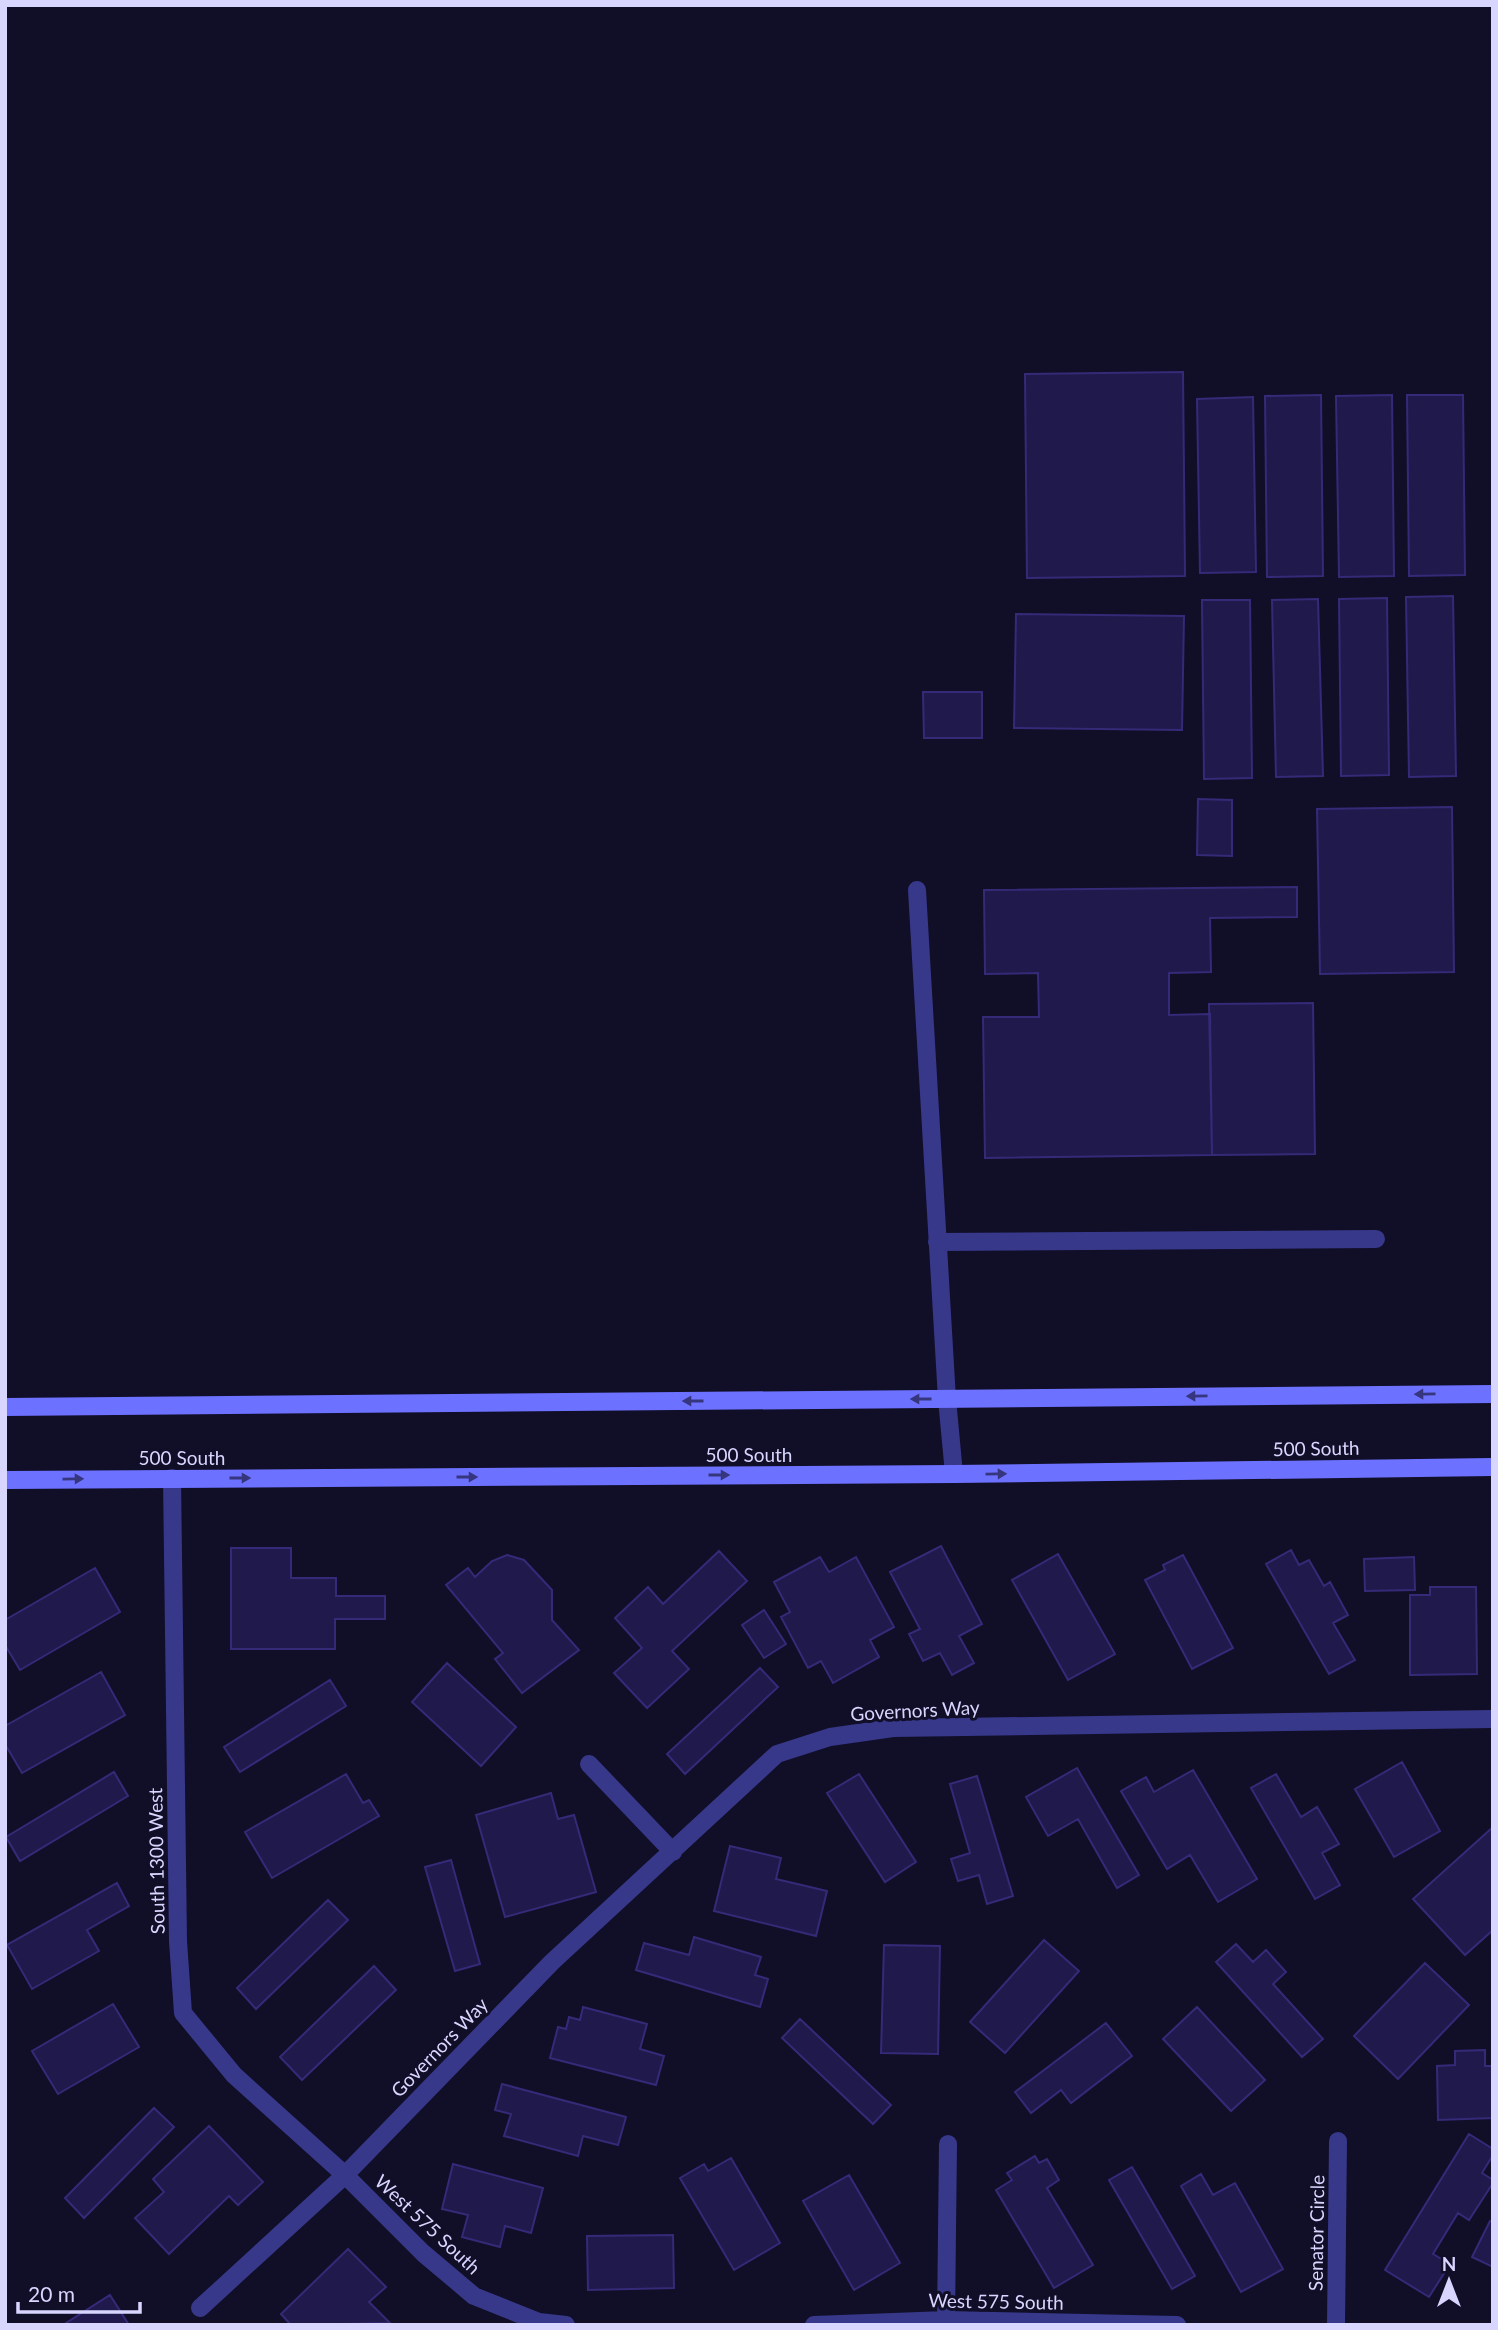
<svg xmlns="http://www.w3.org/2000/svg" width="1498" height="2330" font-family="Lato,sans-serif">
  <style>
    .building { fill: #20194b; stroke: #352a78; stroke-width: 2 }
    .lines { fill: none; stroke-linecap: round; stroke-linejoin: round }
    .lane { stroke: #37388a; stroke-width: 18 }
    .street { stroke: #37388a; stroke-width: 18 }
    .secondary { stroke: #6d71ff; stroke-width: 18 }
    .oneway { fill: #36367e }
    .labels { text-anchor: middle; dominant-baseline: central; stroke-width: 6; stroke-linejoin: round; paint-order: stroke }
    .street-label { font-size: 19px; fill: #d8d6ff; stroke: #110e28 }
  </style>
  <rect width="100%" height="100%" fill="#110e28"/>
  <!-- building -->
  <path class="building" d="M1183,372L1185,576L1027,578L1025,374Z
    M1321,395L1323,576L1267,577L1265,396Z
    M1392,395L1394,576L1339,577L1336,396Z
    M1407,395H1463L1465,575L1409,576Z
    M1253,397L1256,572L1200,573L1197,399Z
    M1453,596L1456,776L1409,777L1406,597Z
    M1387,598L1389,775L1341,776L1339,599Z
    M1318,599L1323,776L1276,777L1272,600Z
    M1202,600H1250L1252,778L1204,779Z
    M1016,614L1184,616L1182,730L1014,728Z
    M923,692H982V738H924Z
    M1198,799L1232,800V856L1197,855Z
    M1452,807L1454,972L1320,974L1317,809Z
    M1297,887V917L1210,918L1211,972L1169,973V1015L1210,1014L1212,1155L985,1158L983,1017H1039L1038,973L985,974L984,890Z
    M1313,1003L1315,1154L1212,1155L1209,1004Z
    M941,1546L982,1624L959,1636L974,1663L952,1675L940,1653L923,1661L909,1634L920,1629L890,1572Z
    M231,1548H291V1578H336V1596H385V1619H335V1649H231Z
    M1291,1550L1299,1565L1309,1560L1324,1586L1330,1582L1348,1615L1333,1623L1355,1660L1329,1674L1266,1564Z
    M719,1551L747,1581L672,1651L689,1669L647,1708L614,1673L642,1648L615,1618L648,1587L663,1604Z
    M1058,1554L1115,1654L1068,1680L1012,1580Z
    M507,1555L524,1560L552,1590V1620L579,1650L522,1693L495,1659L503,1653L446,1585L468,1568L475,1577L492,1561Z
    M1183,1555L1233,1648L1192,1669L1145,1580L1165,1570L1163,1565Z
    M820,1557L829,1572L856,1557L894,1627L870,1640L879,1657L833,1683L821,1661L808,1668L781,1617L790,1612L774,1582Z
    M1414,1557L1415,1590L1365,1591L1364,1559Z
    M95,1568L120,1612L20,1670L5,1645V1620Z
    M1430,1587H1476L1477,1674L1410,1675V1595H1430Z
    M764,1610L786,1644L764,1658L742,1625Z
    M447,1663L516,1727L481,1766L412,1702Z
    M760,1668L778,1687L685,1774L667,1754Z
    M101,1672L125,1715L22,1773L5,1744V1726Z
    M330,1680L346,1706L240,1772L224,1747Z
    M1402,1762L1440,1831L1394,1857L1355,1789Z
    M1077,1768L1139,1875L1117,1888L1078,1819L1048,1836L1026,1797Z
    M1193,1770L1257,1879L1218,1902L1190,1855L1167,1869L1121,1791L1146,1777L1154,1792Z
    M114,1772L128,1796L20,1861L6,1837Z
    M346,1774L363,1803L369,1800L379,1816L272,1878L245,1832Z
    M859,1774L916,1862L885,1882L827,1793Z
    M1276,1774L1301,1817L1317,1807L1339,1844L1322,1853L1340,1885L1315,1899L1251,1788Z
    M977,1776L1013,1896L987,1904L979,1875L958,1881L951,1859L970,1853L950,1784Z
    M551,1793L558,1819L574,1815L596,1892L505,1917L476,1815Z
    M1493,1827V1930L1465,1955L1413,1899Z
    M730,1846L781,1858L776,1879L827,1891L816,1936L714,1911Z
    M451,1860L480,1964L455,1971L425,1867Z
    M117,1883L129,1906L87,1930L99,1951L32,1989L7,1945Z
    M328,1900L348,1920L256,2009L237,1988Z
    M694,1937L761,1957L755,1975L768,1979L760,2007L636,1970L644,1943L689,1955Z
    M1044,1940L1079,1971L1005,2053L970,2022Z
    M1236,1944L1253,1962L1266,1950L1286,1972L1273,1984L1323,2039L1302,2057L1216,1962Z
    M884,1945L940,1946L938,2054L881,2053Z
    M1425,1963L1469,2005L1398,2079L1354,2036Z
    M374,1966L396,1990L302,2080L280,2057Z
    M113,2004L139,2047L58,2094L32,2051Z
    M583,2007L647,2024L640,2049L664,2056L656,2085L550,2058L558,2027L566,2029L569,2017L580,2020Z
    M1197,2007L1265,2080L1231,2111L1163,2039Z
    M800,2019L891,2105L873,2124L782,2038Z
    M1106,2023L1132,2056L1071,2103L1061,2090L1031,2113L1015,2092Z
    M1485,2050V2066H1493V2118L1438,2120L1437,2066L1455,2065V2051Z
    M502,2084L626,2117L618,2145L583,2136L578,2156L504,2136L511,2114L495,2110Z
    M154,2108L174,2127L84,2218L65,2198Z
    M209,2126L263,2182L238,2205L229,2196L169,2254L135,2218L164,2192L153,2179Z
    M1469,2134L1493,2149V2155L1482,2173L1493,2180V2183L1469,2220L1458,2213L1433,2254L1450,2264L1429,2297L1385,2270Z
    M1035,2156L1039,2163L1047,2159L1059,2180L1047,2188L1093,2265L1054,2288L996,2190L1012,2180L1007,2173Z
    M731,2158L780,2243L734,2270L680,2178L704,2164L708,2171Z
    M453,2164L543,2188L531,2233L505,2226L500,2247L462,2237L468,2215L442,2209Z
    M1132,2167L1195,2276L1172,2289L1109,2180Z
    M1201,2174L1213,2195L1235,2183L1283,2269L1241,2292L1181,2186Z
    M849,2175L900,2263L854,2290L803,2201Z
    M1490,2221L1493,2222V2267L1472,2257Z
    M673,2235L674,2288L588,2290L587,2236Z
    M348,2249L386,2287L369,2302L390,2323L291,2325L281,2314Z
    M110,2295L129,2325H63Z"/>
  <g class="lines">
    <!-- lane -->
    <path class="lane" d="M917,890L947,1399L954,1474
      M937,1242L1376,1239"/>
    <!-- street -->
    <path class="street" d="M172,1478L178,1941L183,2013L234,2075L345,2175L423,2253L474,2296L539,2322L566,2325
      M589,1764L673,1852
      M200,2308L345,2175L552,1962L777,1754L830,1737L893,1728L1493,1719
      M946,2320L948,2144
      M814,2325L946,2320L1177,2325
      M1336,2325L1338,2141"/>
    <!-- secondary -->
    <path class="secondary" d="M5,1407L1493,1394
      M5,1480L954,1474L1493,1467"/>
  </g>
  <!-- one-way arrows -->
  <defs><path id="oneway-solid" d="M-6-.8H1V-3.2L6.5 0L1 3.2V.8H-6Z" transform="scale(1.75)"/></defs>
  <g class="oneway">
    <use href="#oneway-solid" transform="translate(1425 1394) rotate(179)"/>
    <use href="#oneway-solid" transform="translate(1197 1396) rotate(179)"/>
    <use href="#oneway-solid" transform="translate(921 1399) rotate(180)"/>
    <use href="#oneway-solid" transform="translate(693 1401) rotate(180)"/>
    <use href="#oneway-solid" transform="translate(996 1474) rotate(-1)"/>
    <use href="#oneway-solid" transform="translate(719 1475)"/>
    <use href="#oneway-solid" transform="translate(467 1477)"/>
    <use href="#oneway-solid" transform="translate(240 1478)"/>
    <use href="#oneway-solid" transform="translate(73 1479) rotate(-1)"/>
  </g>
  <g class="labels">
    <!-- street labels -->
    <g class="street-label">
      <text transform="translate(1316 1448) rotate(-1)">500 South</text>
      <text x="749" y="1454">500 South</text>
      <text x="182" y="1457">500 South</text>
      <text transform="translate(915 1710) rotate(-3)">Governors Way</text>
      <text transform="translate(156 1861) rotate(-91)">South 1300 West</text>
      <text transform="translate(439 2047) rotate(-46)">Governors Way</text>
      <text transform="translate(428 2224) rotate(43)">West 575 South</text>
      <text transform="translate(1316 2233) rotate(-89)">Senator Circle</text>
      <text transform="translate(996 2301) rotate(1)">West 575 South</text>
    </g>
  </g>
  <!-- border -->
  <rect width="1498" height="2330" fill="none" stroke="#d8d6ff" stroke-width="14"/>
  <!-- north arrow -->
  <g transform="translate(1449 2281)" stroke="#110e28" stroke-width="5" paint-order="stroke">
  <path d="M0-5L12 26L0 18L-12 26Z" fill="#d8d6ff"/>
  <text y="-10" font-size="19" font-weight="bold" text-anchor="middle" fill="#d8d6ff">N</text>
  </g>
  <!-- scale -->
  <path d="M18 2302v10h122v-10" fill="none" stroke="#d8d6ff" stroke-width="3.5"/>
  <text x="28" y="2302" font-size="21" fill="#d8d6ff" stroke="#110e28" stroke-width="5" paint-order="stroke">20 m</text>
</svg>
